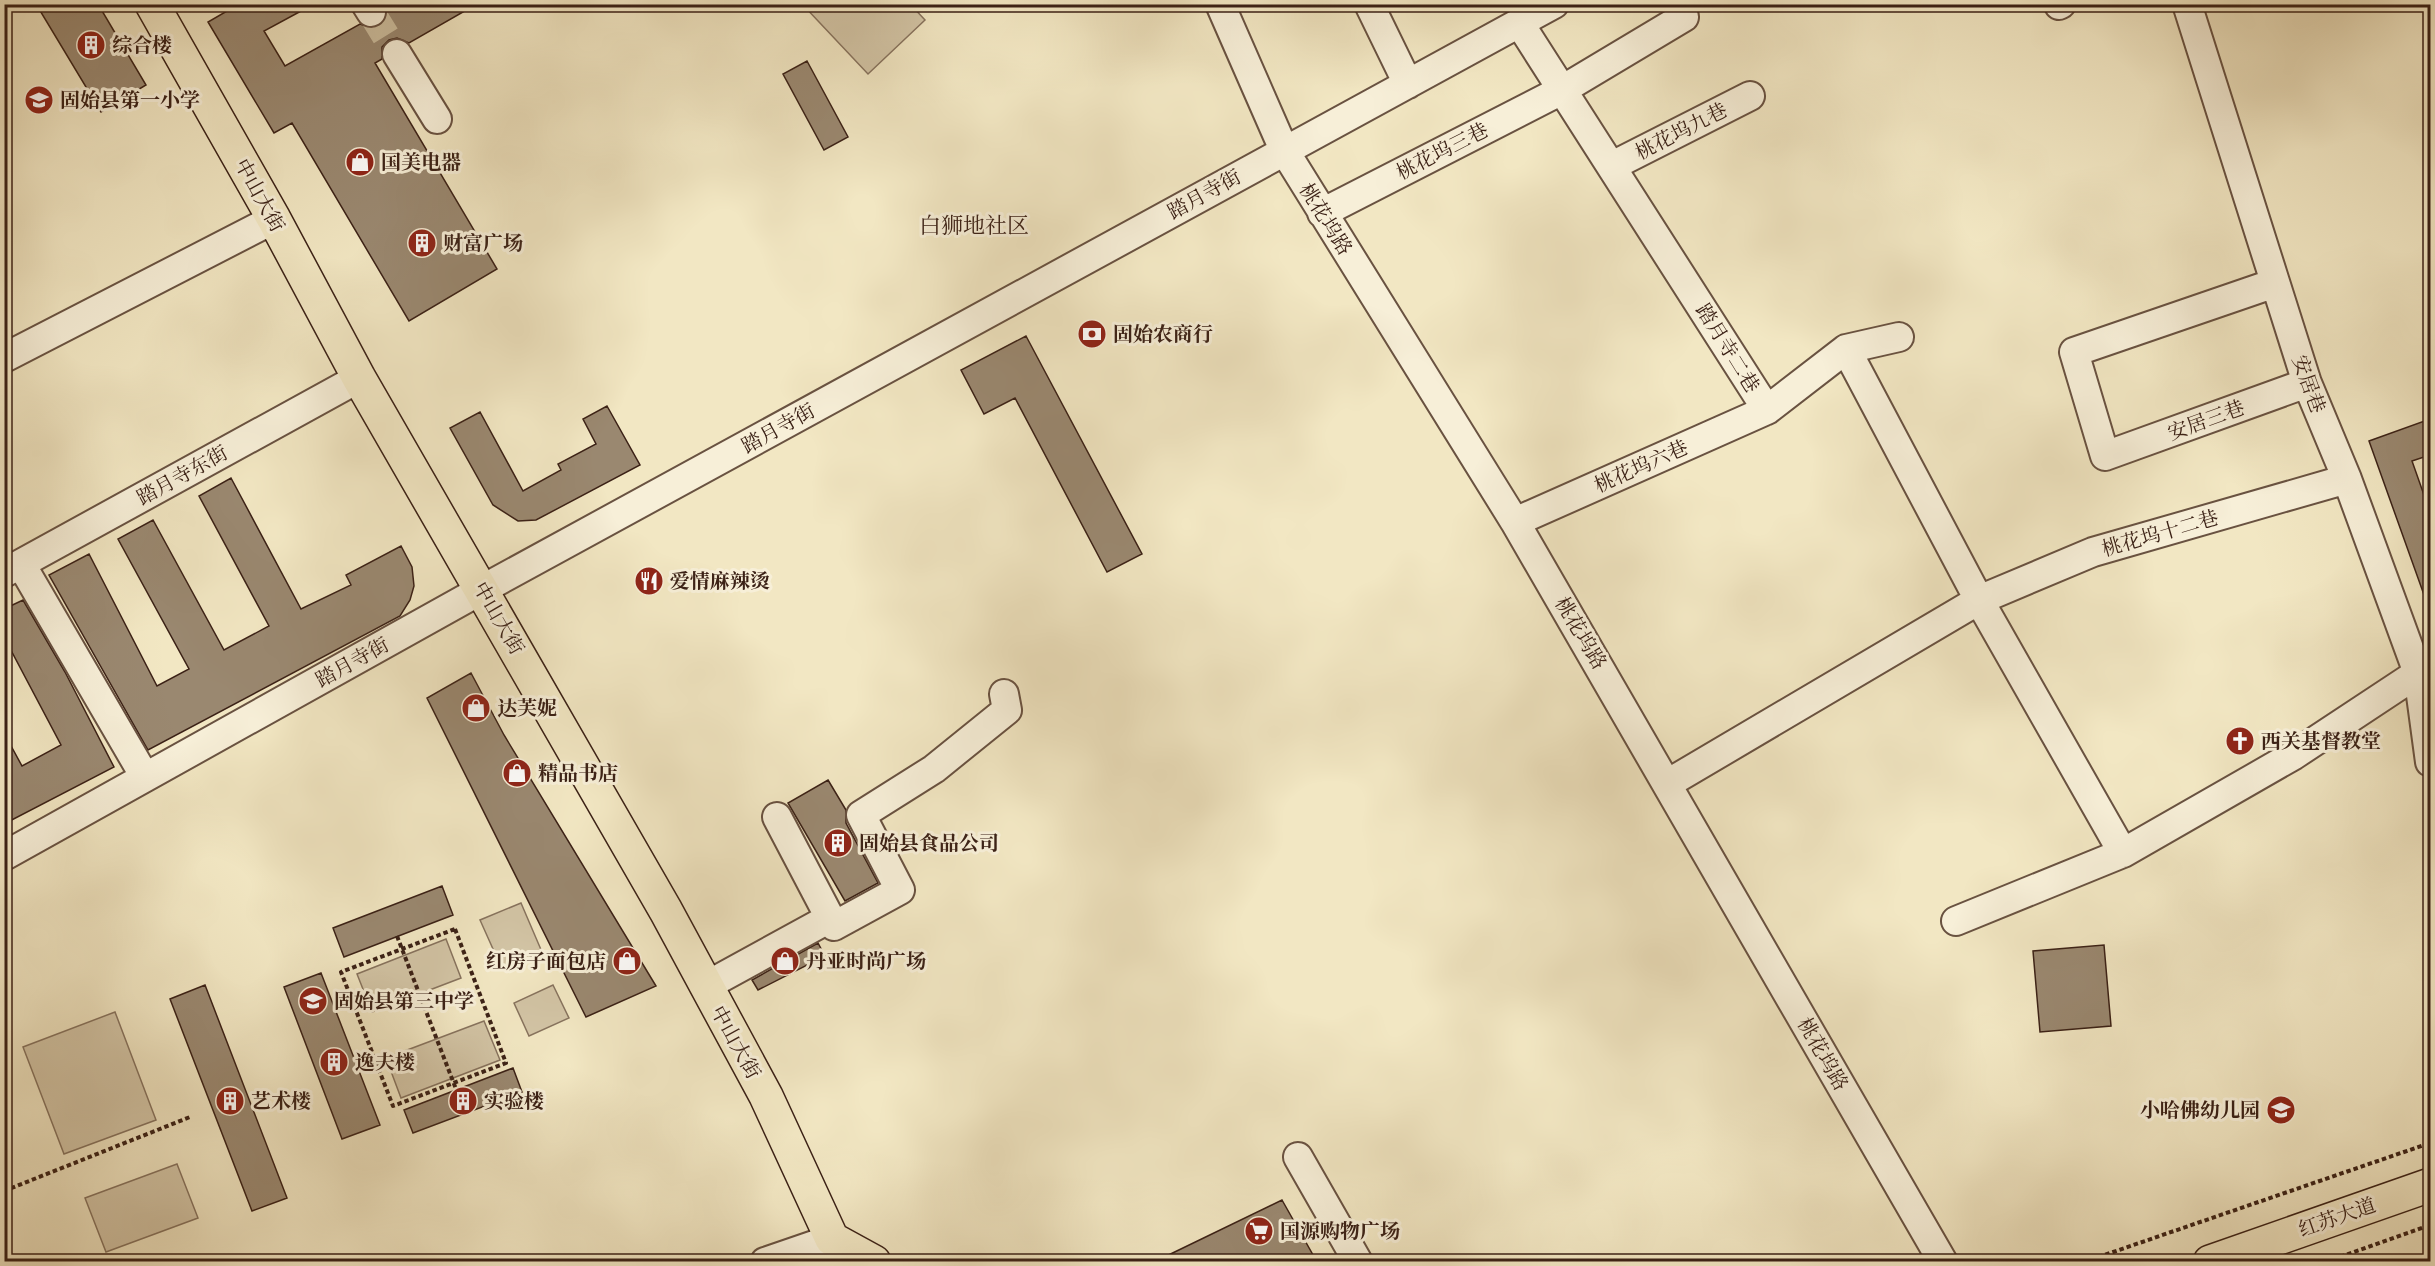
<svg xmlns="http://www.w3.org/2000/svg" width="2435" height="1266" font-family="'EB Garamond','Noto Serif SC',serif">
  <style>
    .green { fill: #d3c5a6; stroke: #87735e; stroke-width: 1.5 }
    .building { fill: #9a8870; stroke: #3b2116; stroke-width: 1.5 }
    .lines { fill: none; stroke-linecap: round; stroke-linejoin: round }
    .minor-tunnel { stroke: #cdbfa0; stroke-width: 28; stroke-dasharray: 28 14; stroke-linecap: butt }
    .minor-casing { stroke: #695241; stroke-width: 32 }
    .major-casing { stroke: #3b2116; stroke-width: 36 }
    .path { stroke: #3b2116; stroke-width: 4; stroke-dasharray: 4.5 3; stroke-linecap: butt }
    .minor { stroke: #f7efd8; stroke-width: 28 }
    .major { stroke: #f2e7c3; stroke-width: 33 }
    .labels { text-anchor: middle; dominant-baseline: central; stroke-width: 6; stroke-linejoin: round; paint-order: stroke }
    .poi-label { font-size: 20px; font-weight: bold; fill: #3b2116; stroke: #f7efd8; text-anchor: start }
    .street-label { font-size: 20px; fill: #3b2116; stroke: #f7efd8 }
    .quarter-label { font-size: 22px; fill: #3b2116; stroke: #f7efd8 }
  </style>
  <rect width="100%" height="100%" fill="#f2e7c3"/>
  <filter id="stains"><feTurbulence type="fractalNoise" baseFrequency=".00333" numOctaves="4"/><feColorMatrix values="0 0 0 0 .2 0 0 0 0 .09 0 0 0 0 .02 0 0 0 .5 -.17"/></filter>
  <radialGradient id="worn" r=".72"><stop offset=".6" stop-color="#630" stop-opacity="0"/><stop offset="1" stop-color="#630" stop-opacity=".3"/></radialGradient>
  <!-- green -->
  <path class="green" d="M803,5H911L925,20L868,74Z
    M521,903L542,952L502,969L480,920Z
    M446,939L461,978L372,1012L357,974Z
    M553,985L569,1018L529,1036L514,1003Z
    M115,1012L156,1120L64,1154L23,1047Z
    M484,1021L500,1060L401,1098L386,1058Z
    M177,1164L198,1218L106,1252L85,1198Z"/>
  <!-- building -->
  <path class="building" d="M36,4H98L146,85L101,112Z
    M239,4H314L264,31L285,66L360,24L371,28L379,26L386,19L387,9L394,4H477L409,43L397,38L389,40L382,47V59L375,63L497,269L409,321L292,123L274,133L208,22Z
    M807,61L848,137L824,150L783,74Z
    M1026,336L1142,554L1107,572L1015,398L984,414L961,370Z
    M607,406L640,465L536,520L518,521L493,505L450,428L480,412L523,491L561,470L558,464L596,444L583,419Z
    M2430,419V455L2412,461L2430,512V606H2428L2369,441Z
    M231,478L301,609L351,585L346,575L401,546L412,567L414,586L410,600L400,616L148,750L49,575L89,554L157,686L189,669L118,539L153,520L224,650L269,626L199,496Z
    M23,600L65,672L114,767L4,824V733L22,766L61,745L4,637V609Z
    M471,673L504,735L656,986L586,1017L427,698Z
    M828,780L846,810V823L878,883L845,901L788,803Z
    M442,886L453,915L344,957L333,928Z
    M818,943L825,956L758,990L752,980Z
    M2104,945L2111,1026L2040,1032L2033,951Z
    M321,973L380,1125L342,1139L284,987Z
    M205,985L287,1198L252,1211L170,999Z
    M513,1068L522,1092L413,1133L404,1110Z
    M1282,1200L1317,1262H1154Z"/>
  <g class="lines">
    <!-- minor-tunnel -->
    <path class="minor-tunnel" d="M371,12L397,54"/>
    <!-- minor casing -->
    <g class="minor-casing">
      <path id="minor" d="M366,4L371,12
        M1220,4L1284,150L1515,522L1943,1262
        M1369,4L1408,84
        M2187,4L2307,383L2347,479L2418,673L2430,762
        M2059,5L2061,4
        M1520,24L1767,410L1846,349L1979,600L2123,853L1956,921
        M397,54L437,119
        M1612,166L1750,96
        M1322,213L1562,90L1684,17
        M2275,283L2074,352L2105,456L2307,383
        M1846,349L1899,337
        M4,358L274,219
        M1515,522L1767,410
        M21,564L145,777
        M4,573L359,378
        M1667,784L1979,600L2093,552L2347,479
        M777,817L830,918
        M2123,853L2294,755L2418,673
        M4,856L483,589L1554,4
        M706,986L830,918L834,926L900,890L861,815L934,769L1007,710L1004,694
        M1298,1157L1358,1262
        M765,1262L832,1239"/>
    </g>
    <!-- major casing -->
    <g class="major-casing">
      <path id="major" d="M152,4L274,219L359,378L666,911L766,1096L832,1239L874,1262
        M2210,1262L2430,1185"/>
    </g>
    <!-- path -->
    <path class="path" d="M4,531L10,542
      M455,929L506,1063L393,1106L341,972Z
      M397,936L456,1089
      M4,1191L190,1117
      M2084,1262L2430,1143
      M2326,1262L2430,1225"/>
    <!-- minor -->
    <use href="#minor" class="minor"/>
    <!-- major -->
    <use href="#major" class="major"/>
  </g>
  <!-- icons -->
  <defs>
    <g id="building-disc" transform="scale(1.5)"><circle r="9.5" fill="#8f2418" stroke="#f7efd8"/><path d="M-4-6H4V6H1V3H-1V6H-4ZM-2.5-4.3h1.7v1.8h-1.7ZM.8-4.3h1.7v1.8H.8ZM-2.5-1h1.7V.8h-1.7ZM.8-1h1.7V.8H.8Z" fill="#fff"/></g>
    <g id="school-disc" transform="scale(1.5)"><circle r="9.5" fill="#8f2418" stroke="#f7efd8"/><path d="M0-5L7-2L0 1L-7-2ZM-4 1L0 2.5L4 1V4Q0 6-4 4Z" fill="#fff"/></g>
    <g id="shop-disc" transform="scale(1.5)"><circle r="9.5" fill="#8f2418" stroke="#f7efd8"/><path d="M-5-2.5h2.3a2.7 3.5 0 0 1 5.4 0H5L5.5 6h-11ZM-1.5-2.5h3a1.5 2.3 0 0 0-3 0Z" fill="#fff"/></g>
    <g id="bank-disc" transform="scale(1.5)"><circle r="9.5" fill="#8f2418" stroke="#f7efd8"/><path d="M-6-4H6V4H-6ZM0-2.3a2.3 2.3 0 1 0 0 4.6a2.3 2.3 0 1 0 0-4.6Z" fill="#fff"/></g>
    <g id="restaurant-disc" transform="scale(1.5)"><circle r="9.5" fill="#8f2418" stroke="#f7efd8"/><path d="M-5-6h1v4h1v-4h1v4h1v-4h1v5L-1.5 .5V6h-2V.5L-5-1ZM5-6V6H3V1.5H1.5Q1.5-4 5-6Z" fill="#fff"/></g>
    <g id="church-disc" transform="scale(1.5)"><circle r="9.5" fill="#8f2418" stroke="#f7efd8"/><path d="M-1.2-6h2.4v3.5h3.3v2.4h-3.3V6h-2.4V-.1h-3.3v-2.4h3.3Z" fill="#fff"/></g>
    <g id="supermarket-disc" transform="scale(1.5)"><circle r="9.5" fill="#8f2418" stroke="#f7efd8"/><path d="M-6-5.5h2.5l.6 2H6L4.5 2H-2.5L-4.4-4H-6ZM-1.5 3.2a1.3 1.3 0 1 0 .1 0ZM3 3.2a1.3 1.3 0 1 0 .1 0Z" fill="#fff"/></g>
  </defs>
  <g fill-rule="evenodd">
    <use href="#building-disc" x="91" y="45"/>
    <use href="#school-disc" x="39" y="100"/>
    <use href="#shop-disc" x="360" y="162"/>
    <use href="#building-disc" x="422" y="243"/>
    <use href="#bank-disc" x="1092" y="334"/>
    <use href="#restaurant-disc" x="649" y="581"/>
    <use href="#shop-disc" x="476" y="708"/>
    <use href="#church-disc" x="2240" y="741"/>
    <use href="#shop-disc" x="517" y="773"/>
    <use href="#building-disc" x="838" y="843"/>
    <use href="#shop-disc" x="627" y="961"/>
    <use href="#shop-disc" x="785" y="961"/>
    <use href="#school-disc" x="313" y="1001"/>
    <use href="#building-disc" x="334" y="1062"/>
    <use href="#building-disc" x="230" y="1101"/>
    <use href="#building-disc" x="463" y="1101"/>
    <use href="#school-disc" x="2281" y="1110"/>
    <use href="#supermarket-disc" x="1259" y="1231"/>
  </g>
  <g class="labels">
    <!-- poi labels -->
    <g class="poi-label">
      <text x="112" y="45">综合楼</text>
      <text x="60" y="100">固始县第一小学</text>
      <text x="381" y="162">国美电器</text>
      <text x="443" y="243">财富广场</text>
      <text x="1113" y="334">固始农商行</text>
      <text x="670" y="581">爱情麻辣烫</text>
      <text x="497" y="708">达芙妮</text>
      <text x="2261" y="741">西关基督教堂</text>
      <text x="538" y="773">精品书店</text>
      <text x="859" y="843">固始县食品公司</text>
      <text x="606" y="961" text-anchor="end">红房子面包店</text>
      <text x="806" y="961">丹亚时尚广场</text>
      <text x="334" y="1001">固始县第三中学</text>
      <text x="355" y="1062">逸夫楼</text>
      <text x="251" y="1101">艺术楼</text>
      <text x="484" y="1101">实验楼</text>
      <text x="2260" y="1110" text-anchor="end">小哈佛幼儿园</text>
      <text x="1280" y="1231">国源购物广场</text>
    </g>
    <!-- street labels -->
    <g class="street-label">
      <text transform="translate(1681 131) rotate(-27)">桃花坞九巷</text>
      <text transform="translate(1442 151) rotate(-27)">桃花坞三巷</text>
      <text transform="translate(1204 194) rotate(-29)">踏月寺街</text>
      <text transform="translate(260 195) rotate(61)">中山大街</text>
      <text transform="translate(1326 219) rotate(58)">桃花坞路</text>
      <text transform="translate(1728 348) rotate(58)">踏月寺二巷</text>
      <text transform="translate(2309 384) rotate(70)">安居巷</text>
      <text transform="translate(2206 420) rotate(-20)">安居三巷</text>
      <text transform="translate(778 428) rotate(-29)">踏月寺街</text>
      <text transform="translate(1641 466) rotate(-24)">桃花坞六巷</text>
      <text transform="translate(182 475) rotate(-29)">踏月寺东街</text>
      <text transform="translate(2160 533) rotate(-16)">桃花坞十二巷</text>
      <text transform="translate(499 618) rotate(60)">中山大街</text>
      <text transform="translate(1581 633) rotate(59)">桃花坞路</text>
      <text transform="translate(352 662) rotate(-29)">踏月寺街</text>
      <text transform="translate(736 1042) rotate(61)">中山大街</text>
      <text transform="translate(1823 1054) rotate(60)">桃花坞路</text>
      <text transform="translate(2337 1217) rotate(-19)">红苏大道</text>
    </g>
    <!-- quarter labels -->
    <g class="quarter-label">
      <text x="974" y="225">白狮地社区</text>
    </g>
  </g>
  <!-- margin -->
  <rect width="2435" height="1266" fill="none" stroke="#f2e7c3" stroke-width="24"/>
  <rect x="6" y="6" width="2423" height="1254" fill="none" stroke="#3b2116" stroke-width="3"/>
  <rect x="12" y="12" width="2411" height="1242" fill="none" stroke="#3b2116" stroke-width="1.5"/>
  <rect width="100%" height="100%" filter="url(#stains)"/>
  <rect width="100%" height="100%" fill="url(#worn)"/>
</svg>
